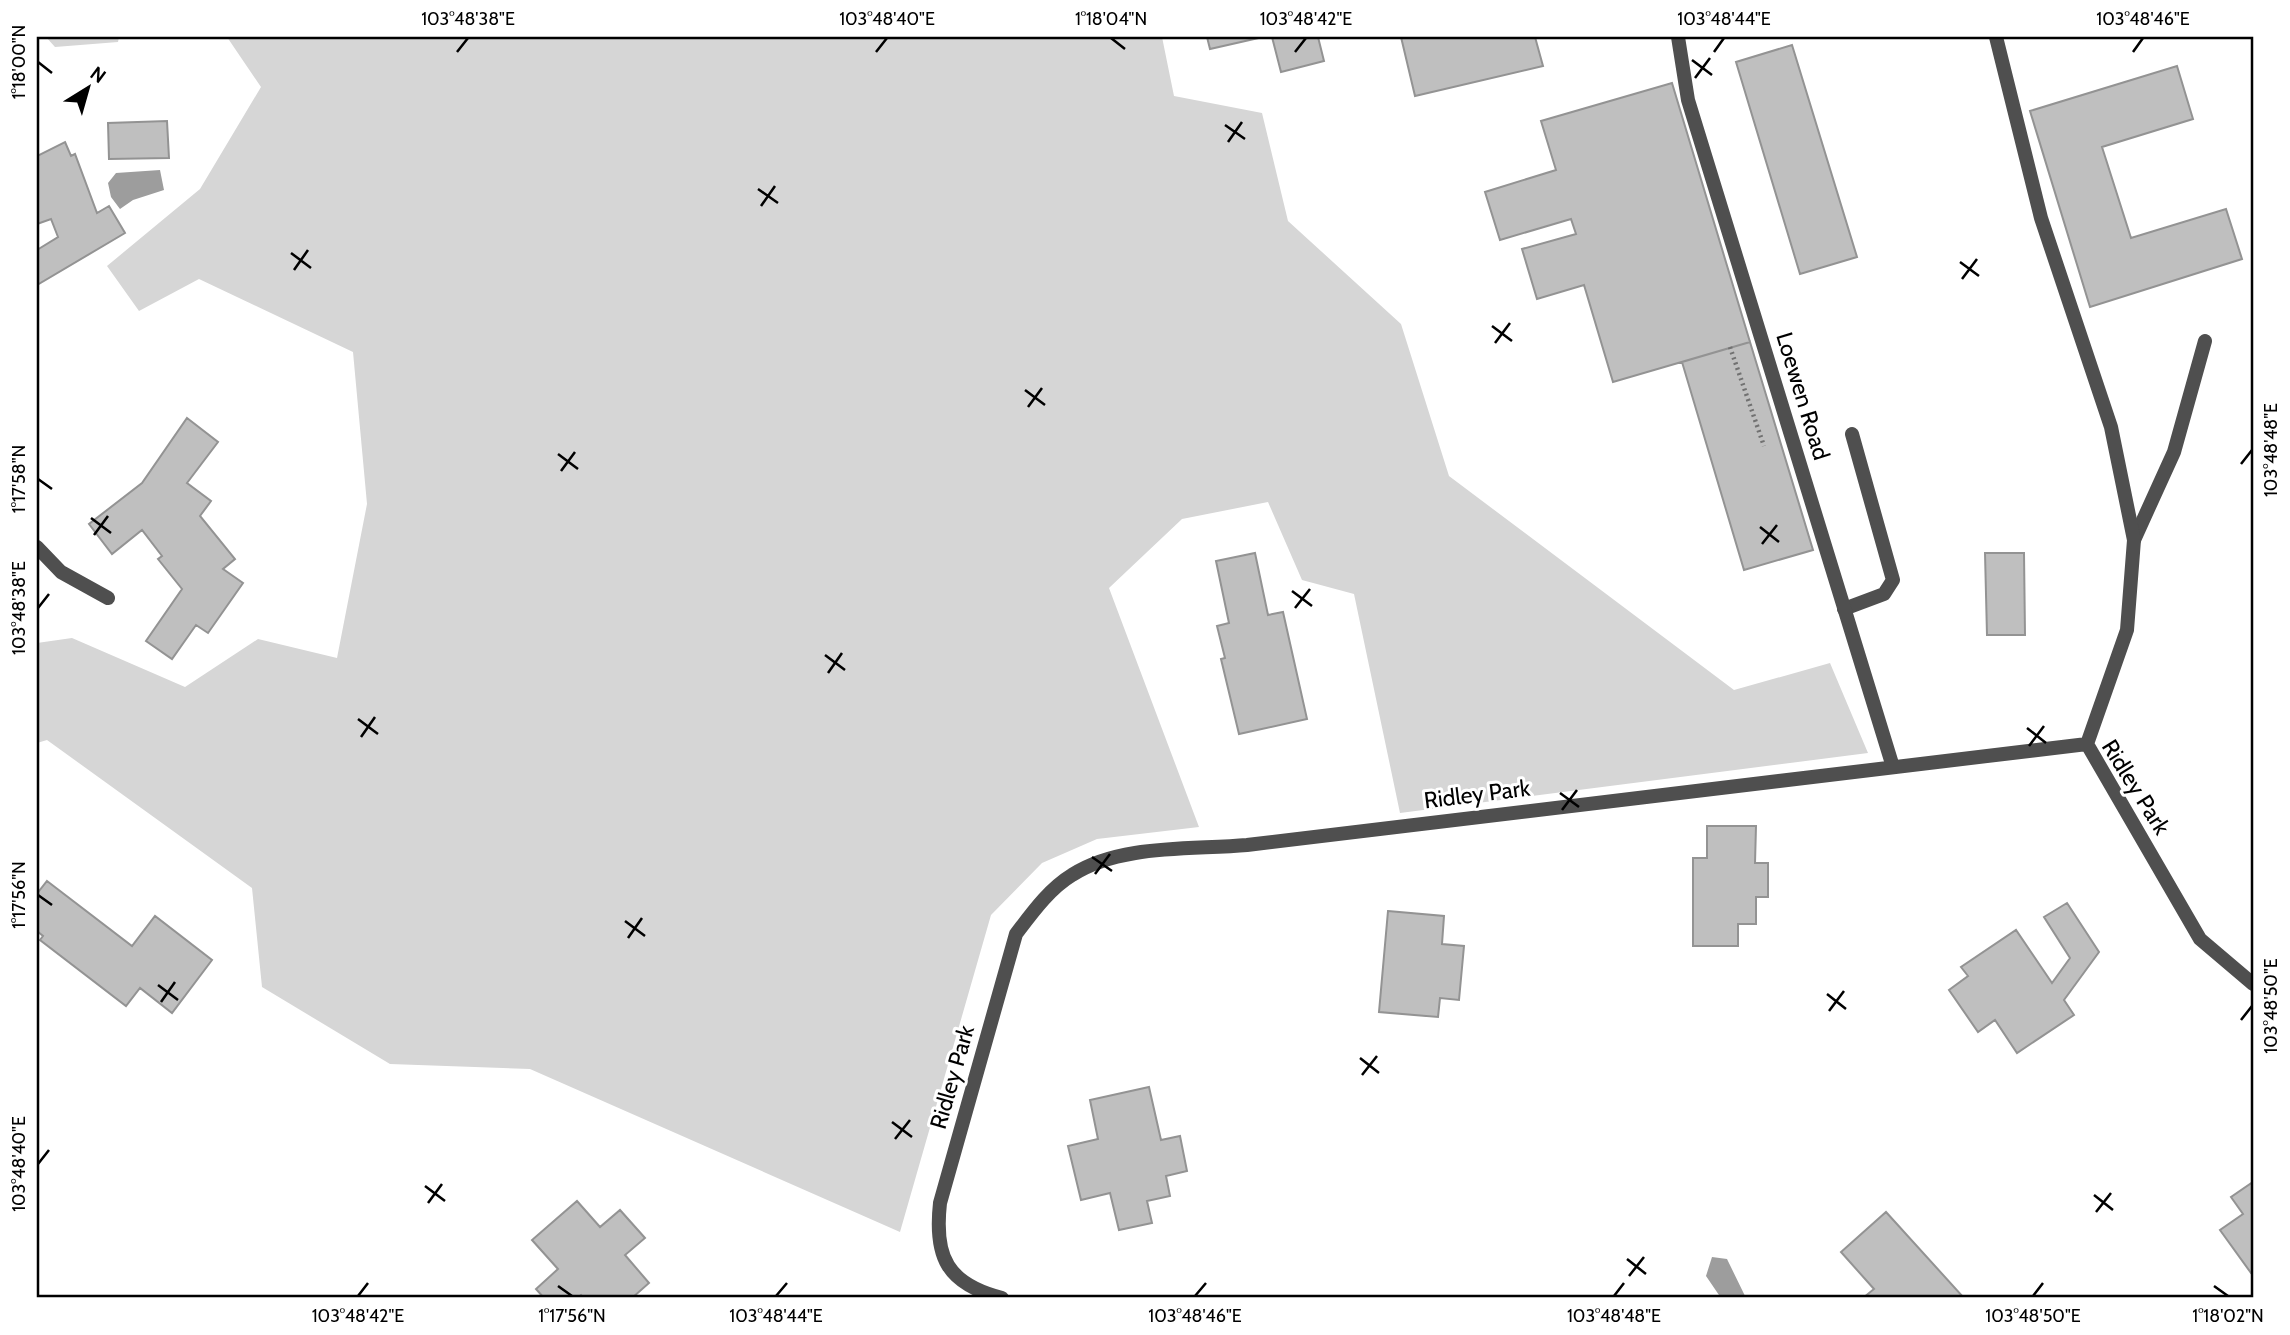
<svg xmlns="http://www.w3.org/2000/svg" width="2290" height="1335" font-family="Cabin,sans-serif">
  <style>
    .green { fill: #d6d6d6 }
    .water { fill: #9d9d9d }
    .building { fill: #bfbfbf; stroke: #939393; stroke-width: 2 }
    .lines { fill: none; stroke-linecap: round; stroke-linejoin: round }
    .path { stroke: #717171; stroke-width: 4.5; stroke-dasharray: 2 3.5; stroke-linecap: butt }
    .lane { stroke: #4f4f4f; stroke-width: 14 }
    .street { stroke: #4f4f4f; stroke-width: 14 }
    .ticks { fill: none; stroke: #000; stroke-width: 2.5 }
    .labels { text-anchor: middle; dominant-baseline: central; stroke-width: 6; stroke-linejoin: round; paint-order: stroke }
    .street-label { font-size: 23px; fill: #000; stroke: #fff }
    .neatline { fill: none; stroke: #000; stroke-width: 2.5 }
    .ticks-label { font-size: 18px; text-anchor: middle; fill: #000 }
  </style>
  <rect width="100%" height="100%" fill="#fff"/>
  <!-- green -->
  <path class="green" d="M46,37H119L118,42L55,47Z
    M227,37H1162L1174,96L1262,113L1288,221L1401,324L1449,476L1734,690L1830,663L1868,753L1400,813L1354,594L1302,580L1268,502L1182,519L1109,588L1199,827L1097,839L1042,863L991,915L900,1232L530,1069L390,1064L262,987L252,888L47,740L37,743V643L72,638L185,687L258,639L337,658L367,504L353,352L199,279L139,311L107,266L200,189L261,87Z"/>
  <!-- water -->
  <path class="water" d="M160,170L164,190L133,200L120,209L111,197L108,183L116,173Z
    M1712,1257L1727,1259L1746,1298H1721L1706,1276Z"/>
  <!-- building -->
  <path class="building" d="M1207,37H1263L1210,49Z
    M1272,37H1318L1324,61L1281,72Z
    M1401,37H1535L1543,66L1415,96Z
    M1792,45L1857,257L1800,274L1736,62Z
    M2177,66L2193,119L2102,147L2131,238L2226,209L2242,259L2090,307L2030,111Z
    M1672,83L1750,342L1613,382L1584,285L1537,299L1522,249L1576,234L1571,219L1500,240L1485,192L1556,170L1541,121Z
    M167,121L169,158L109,159L108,123Z
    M65,142L71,156L75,154L97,213L109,206L125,233L37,285V250L58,237L51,219L37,224V156Z
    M1750,342L1813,550L1744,570L1682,362Z
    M187,418L218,442L187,483L211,501L200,516L235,559L223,569L243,583L208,633L196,625L172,659L146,641L182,589L158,559L162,556L142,530L112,554L89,524L142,483Z
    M1255,553L1268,615L1283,612L1307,719L1239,734L1221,659L1225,658L1217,626L1229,623L1216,561Z
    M1985,553H2024L2025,635H1987Z
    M1707,826H1756L1755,863H1768V897H1756V924H1738V946H1693V858H1707Z
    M47,881L132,946L155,916L212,960L172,1013L140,988L126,1006L40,940L43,936L37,931V889L39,891Z
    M2067,903L2099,952L2064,1000L2074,1015L2017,1053L1995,1020L1978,1032L1949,990L1968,976L1961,967L2016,930L2052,983L2070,958L2044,917Z
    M1388,911L1444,916L1442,944L1464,946L1459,1000L1440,998L1438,1017L1379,1012Z
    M1149,1087L1161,1140L1180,1136L1187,1171L1166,1176L1170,1196L1147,1201L1152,1223L1119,1230L1110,1193L1081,1200L1068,1146L1098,1139L1090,1100Z
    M2253,1182V1272L2251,1273L2220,1230L2243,1214L2231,1197Z
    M577,1201L600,1227L620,1210L645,1238L625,1255L649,1283L632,1298H584L581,1295L577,1298H544L536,1289L558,1269L532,1240Z
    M1886,1212L1964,1298H1863L1874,1289L1841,1252Z"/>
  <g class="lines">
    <!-- path -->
    <path class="path" d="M1730,347L1764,446"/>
    <!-- lane -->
    <path class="lane" d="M2134,540L2174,452L2205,341
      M1844,609L1884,594L1893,580L1852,434"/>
    <!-- street -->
    <path class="street" d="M1678,37L1688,100L1893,767
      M1996,37L2041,218L2111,427L2134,540L2127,630L2087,744
      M37,547L61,572L108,598
      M2087,744L2200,939L2253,984
      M1002,1298C947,1284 934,1257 940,1203L1016,934C1032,913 1049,889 1072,875C1120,844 1191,850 1247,845L2087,744"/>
  </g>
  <!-- ticks -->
  <path class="ticks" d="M1111,38L1125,49M457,52L468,38M876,52L887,38M1295,52L1306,38M1714,52L1724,38M2133,52L2143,38M1692,60L1712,75M38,62L52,73M1695,78L1710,58M1225,125L1245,139M1228,142L1242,122M758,189L778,203M761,206L775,186M291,253L311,268M1960,262L1979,276M294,270L308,250M1962,279L1977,259M1492,326L1512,341M1495,343L1510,323M1025,390L1045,405M1028,407L1042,388M558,454L578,469M2241,464L2252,450M561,471L575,452M38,479L52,489M91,518L111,533M1760,527L1779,542M94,535L108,516M1762,544L1777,525M1292,591L1312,606M38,608L49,594M1295,608L1310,589M825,655L845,670M828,673L842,653M358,719L378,734M2027,728L2046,743M361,737L375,717M2029,746L2044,726M1560,793L1579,807M1562,810L1577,790M1092,857L1112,871M1095,874L1110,854M38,895L52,905M625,921L645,936M628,938L642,918M158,985L178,1000M1827,994L1846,1009M161,1002L175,982M1829,1011L1844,991M2241,1020L2252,1006M1360,1058L1379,1073M1362,1075L1377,1056M892,1122L912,1137M895,1139L910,1120M38,1164L49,1150M425,1186L445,1201M2094,1195L2113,1210M428,1203L442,1184M2096,1212L2111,1193M1627,1259L1646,1274M1629,1276L1644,1257M558,1286L572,1296M2214,1286L2228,1296M358,1296L368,1283M776,1296L787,1283M1195,1296L1206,1283M1614,1296L1624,1283M2033,1296L2043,1283"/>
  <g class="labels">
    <!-- street labels -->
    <g class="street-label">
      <text transform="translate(1803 396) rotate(73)">Loewen Road</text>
      <text transform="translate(2136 787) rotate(58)">Ridley Park</text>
      <text transform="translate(1477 794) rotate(-7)">Ridley Park</text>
      <text transform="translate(952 1077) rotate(-74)">Ridley Park</text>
    </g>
  </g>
  <!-- border -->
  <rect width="2290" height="1335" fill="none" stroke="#ffffff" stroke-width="77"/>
  <!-- north arrow -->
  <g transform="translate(88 88) rotate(37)" stroke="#ffffff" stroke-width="5" paint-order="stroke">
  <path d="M0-5L12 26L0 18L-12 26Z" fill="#000000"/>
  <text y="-10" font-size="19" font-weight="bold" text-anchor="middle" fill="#000000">N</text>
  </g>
  <rect x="38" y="38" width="2214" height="1258" class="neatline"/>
  <g class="ticks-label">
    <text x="468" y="25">103°48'38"E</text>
    <text x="887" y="25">103°48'40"E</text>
    <text x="1111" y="25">1°18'04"N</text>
    <text x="1306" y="25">103°48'42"E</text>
    <text x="1724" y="25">103°48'44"E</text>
    <text x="2143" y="25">103°48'46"E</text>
    <text transform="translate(19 62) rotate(-90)" y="6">1°18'00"N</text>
    <text transform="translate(2271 450) rotate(-90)" y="6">103°48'48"E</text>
    <text transform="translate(19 479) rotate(-90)" y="6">1°17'58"N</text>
    <text transform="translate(19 608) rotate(-90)" y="6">103°48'38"E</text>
    <text transform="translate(19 895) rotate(-90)" y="6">1°17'56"N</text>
    <text transform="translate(2271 1006) rotate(-90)" y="6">103°48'50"E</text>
    <text transform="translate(19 1164) rotate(-90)" y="6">103°48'40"E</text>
    <text x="358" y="1322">103°48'42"E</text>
    <text x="572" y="1322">1°17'56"N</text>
    <text x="776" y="1322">103°48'44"E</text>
    <text x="1195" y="1322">103°48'46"E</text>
    <text x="1614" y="1322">103°48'48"E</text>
    <text x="2033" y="1322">103°48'50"E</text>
    <text x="2228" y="1322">1°18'02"N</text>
  </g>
</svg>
